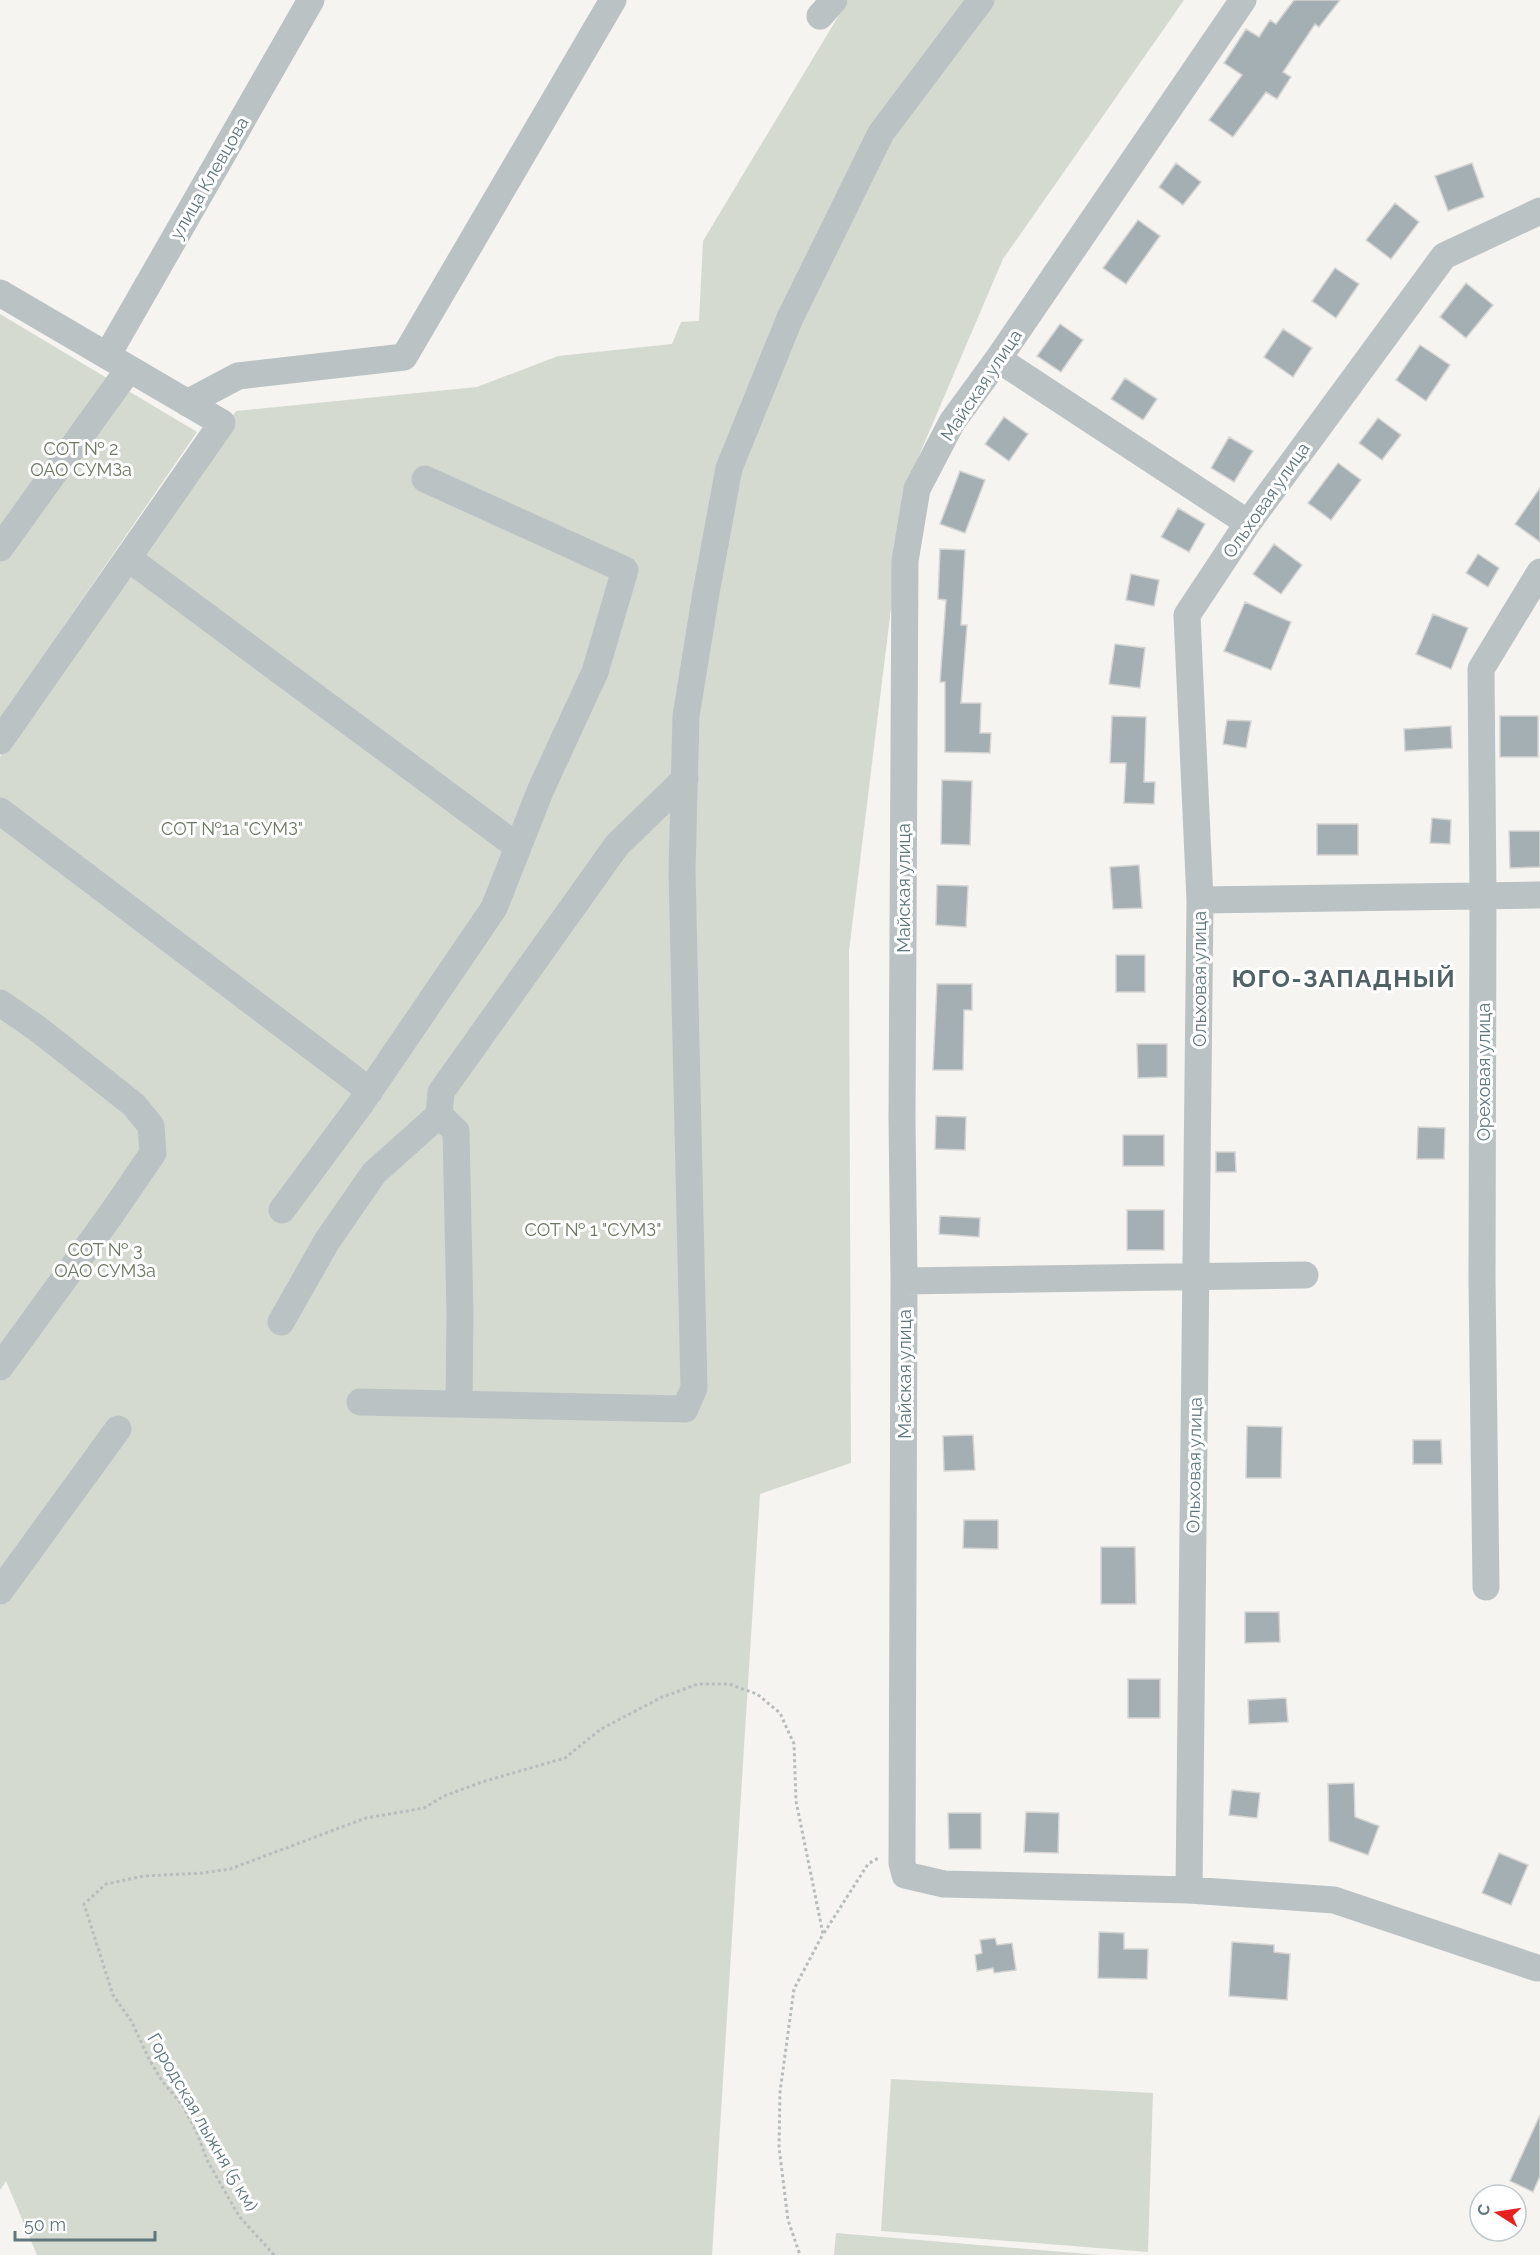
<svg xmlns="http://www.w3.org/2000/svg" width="1540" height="2255" font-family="Raleway,sans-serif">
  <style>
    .green { fill: #d5dad0 }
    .building { fill: #a3afb2; stroke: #d6d5d3; stroke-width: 1.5 }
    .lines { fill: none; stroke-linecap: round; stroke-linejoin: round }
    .path { stroke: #b7bcbd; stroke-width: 3; stroke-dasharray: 3 3; stroke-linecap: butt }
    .minor { stroke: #bbc2c4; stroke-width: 27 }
    .labels { text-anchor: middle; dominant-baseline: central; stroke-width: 6; stroke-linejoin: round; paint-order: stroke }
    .street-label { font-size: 18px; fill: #5f767c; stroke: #fff }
    .park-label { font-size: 18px; fill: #6c7962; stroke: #fff }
    .district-label { font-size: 24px; font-weight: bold; letter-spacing: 1.5px; fill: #516267; stroke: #fff }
  </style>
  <rect width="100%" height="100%" fill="#f5f4f0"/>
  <!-- green -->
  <path class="green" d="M848,0H1184L1003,259L906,486L849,951L851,1463L760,1494L712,2255H37L6,2181L0,2190V757L236,411L477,387L558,356L672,344L681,322L699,321L703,241Z
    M0,314L197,432L0,719Z
    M891,2079L1153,2093L1148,2252L881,2231Z
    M836,2233L1099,2255H834Z"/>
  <!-- building -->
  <path class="building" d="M1294,0H1340L1319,27L1315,24L1283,72L1291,77L1277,99L1266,92L1233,137L1209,120L1242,75L1224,63L1246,29L1259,37L1270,20L1276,24Z
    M1176,163L1201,182L1183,205L1159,187Z
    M1472,163L1484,197L1448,211L1435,176Z
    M1395,203L1419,222L1391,259L1366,240Z
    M1138,220L1160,236L1126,284L1103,268Z
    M1335,268L1359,284L1336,318L1312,301Z
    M1466,283L1493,305L1466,338L1440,317Z
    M1060,324L1083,340L1061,372L1037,356Z
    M1283,329L1312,348L1293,377L1264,357Z
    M1420,345L1450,365L1426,401L1396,380Z
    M1125,378L1157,399L1143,420L1111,399Z
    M1004,417L1028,434L1009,461L985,444Z
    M1378,418L1401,435L1382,460L1359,443Z
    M1229,437L1253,451L1234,482L1211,468Z
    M1338,463L1361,480L1331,520L1308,503Z
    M960,471L985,480L965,533L940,524Z
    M1540,488V542L1515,524Z
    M1178,508L1205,524L1189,552L1161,537Z
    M1274,544L1302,565L1281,594L1253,574Z
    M940,549L965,550L961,625H967L961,703H981L980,733H991L990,753L945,752V682H940L946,600L938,599Z
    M1478,554L1499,568L1488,587L1466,573Z
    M1131,574L1159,580L1154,606L1126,600Z
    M1245,602L1291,622L1271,670L1224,651Z
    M1433,614L1468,628L1451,669L1416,654Z
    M1115,644L1145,648L1140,688L1109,684Z
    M1112,716L1146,717L1144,782H1155L1154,804L1124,803L1126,763H1110Z
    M1500,716H1538V757H1500Z
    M1227,720L1251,721L1246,748L1223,744Z
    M1451,726L1452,748L1405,751L1404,729Z
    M942,780L972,781L970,845L941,844Z
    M1432,818L1451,820L1450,844L1430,843Z
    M1317,824H1358V855H1317Z
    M1509,831H1540V867L1510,868Z
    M1139,865L1142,908L1113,909L1110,867Z
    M937,885L968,886L966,927L936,925Z
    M1116,955H1145V992H1116Z
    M937,984H972V1010H964L963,1070H933Z
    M1137,1044H1167V1077L1138,1078Z
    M936,1116L966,1117L965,1150L935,1149Z
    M1418,1127L1445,1128L1444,1159H1417Z
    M1123,1135H1164V1166H1123Z
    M1216,1152H1235L1236,1172H1216Z
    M1127,1210H1164V1250H1127Z
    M940,1216L980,1218L979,1237L939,1234Z
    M1247,1426L1282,1427L1281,1478H1246Z
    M973,1435L975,1470L944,1471L943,1436Z
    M1413,1440H1441L1442,1464H1413Z
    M964,1520H998V1549L963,1548Z
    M1101,1547H1135L1136,1604H1101Z
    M1245,1612H1279L1280,1642L1245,1643Z
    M1128,1679H1160V1718H1128Z
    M1286,1698L1288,1722L1249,1724L1248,1700Z
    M1354,1783L1355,1817L1379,1826L1368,1855L1329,1841L1328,1784Z
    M1232,1790L1260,1793L1257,1818L1229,1815Z
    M1026,1812L1059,1813L1058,1853L1024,1852Z
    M948,1813H981V1849H949Z
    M1499,1853L1528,1865L1511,1905L1482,1893Z
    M1099,1932L1124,1933V1949H1148L1147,1979L1098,1978Z
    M995,1938L997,1945L1012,1943L1016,1970L994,1973L993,1968L977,1971L975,1955L982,1953L980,1940Z
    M1232,1942L1274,1945V1952L1290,1954L1287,2000L1229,1996Z
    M1540,2115V2176L1533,2192L1510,2181Z"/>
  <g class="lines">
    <!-- path -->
    <path class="path" d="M824,1933L868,1864L880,1857
      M274,2255L239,2216L228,2197L207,2160L197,2133L183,2106L162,2081L148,2057L132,2022L113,1995L84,1904L106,1884L144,1876L202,1873L230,1869L366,1818L424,1808L444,1796L482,1782L565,1758L601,1729L662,1697L698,1684H729L757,1694L780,1713L794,1744L796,1801L823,1934L794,1989L780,2092L779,2147L788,2220L800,2255"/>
    <!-- minor -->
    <path class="minor" d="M1243,0L998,359L952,422L917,489L905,561L902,1119L904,1281L902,1863L905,1875L944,1884L1189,1890L1334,1900L1537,1968
      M820,16L834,0
      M0,293L222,423L0,741
      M107,356L311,0
      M998,359L1248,523
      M187,403L238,376L404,357L613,0
      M0,548L129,369
      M128,558L518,847
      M0,811L370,1091
      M1200,900L1540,895
      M0,1003L38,1029L134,1105L151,1126L153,1153L110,1216L0,1367
      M439,1115L456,1131L460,1314L459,1404
      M282,1210L362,1102L494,908L541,789L595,672L625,570L425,479
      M904,1281L1305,1275
      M281,1322L327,1241L374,1173L439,1115L441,1092L617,845L685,779
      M360,1402L685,1409L694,1388L682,871L686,716L706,593L729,468L790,318L881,133L981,0
      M1486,1587L1482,1281L1483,896L1481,669L1540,572
      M0,1591L118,1429
      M1189,1890L1200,900L1187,615L1248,523L1444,256L1540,211"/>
  </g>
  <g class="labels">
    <!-- street labels -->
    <g class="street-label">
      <text transform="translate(209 178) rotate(-60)">улица Клевцова</text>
      <text transform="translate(981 385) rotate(-56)">Майская улица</text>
      <text transform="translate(1266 500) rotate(-55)">Ольховая улица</text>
      <text transform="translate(903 888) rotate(-90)">Майская улица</text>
      <text transform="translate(1199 979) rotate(-90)">Ольховая улица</text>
      <text transform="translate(1483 1072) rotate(-90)">Ореховая улица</text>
      <text transform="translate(904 1374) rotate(-90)">Майская улица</text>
      <text transform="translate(1194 1465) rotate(-89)">Ольховая улица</text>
      <text transform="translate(203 2122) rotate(60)">Городская лыжня (5 км)</text>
    </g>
    <!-- park labels -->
    <g class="park-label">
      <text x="81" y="448">СОТ № 2<tspan x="81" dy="21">ОАО СУМЗа</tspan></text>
      <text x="232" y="828">СОТ №1а "СУМЗ"</text>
      <text x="593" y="1229">СОТ № 1 "СУМЗ"</text>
      <text x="105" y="1249">СОТ № 3<tspan x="105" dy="21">ОАО СУМЗа</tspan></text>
    </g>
    <!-- district labels -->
    <g class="district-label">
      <text x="1344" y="978">ЮГО-ЗАПАДНЫЙ</text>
    </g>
  </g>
  <!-- north arrow -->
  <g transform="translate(1498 2213) rotate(282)"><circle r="28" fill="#ffffff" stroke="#bfc8cb" stroke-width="1.5"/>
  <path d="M0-4.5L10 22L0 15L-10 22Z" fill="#e6211f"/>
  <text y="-9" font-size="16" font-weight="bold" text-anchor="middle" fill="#5f767c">С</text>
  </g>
  <!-- scale -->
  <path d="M15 2231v9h140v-9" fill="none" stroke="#5f767c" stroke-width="3"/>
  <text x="24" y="2231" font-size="18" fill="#5f767c" stroke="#ffffff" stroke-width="4.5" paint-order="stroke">50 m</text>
</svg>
